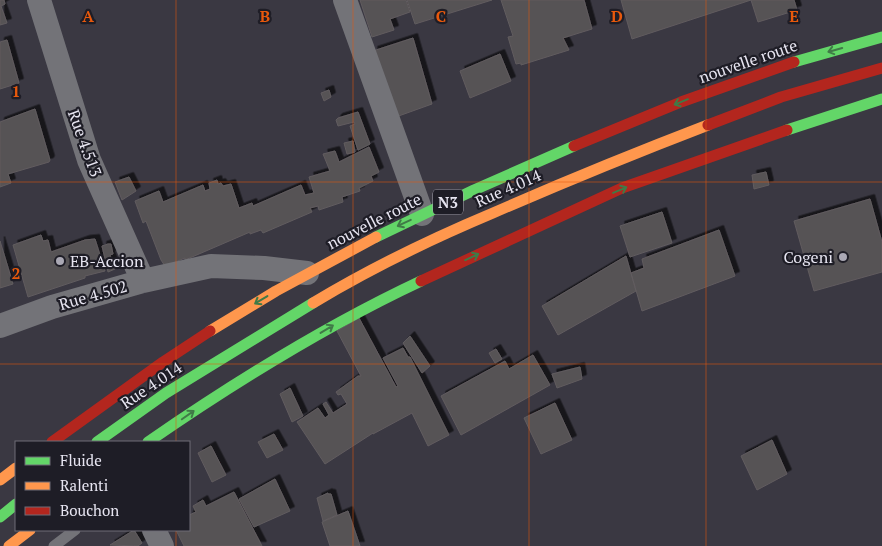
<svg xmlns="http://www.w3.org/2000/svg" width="882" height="546" font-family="'PT Serif',serif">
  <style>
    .building { fill: #575255; stroke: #615c5f; filter: url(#shadow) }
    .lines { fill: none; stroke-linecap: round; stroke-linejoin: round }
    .lane { stroke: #737378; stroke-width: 11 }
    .street { stroke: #737378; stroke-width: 24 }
    .fast { stroke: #63d668; stroke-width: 11 }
    .slow { stroke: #ff974d; stroke-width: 11 }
    .jam { stroke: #b3261e; stroke-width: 11 }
    .oneway { stroke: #407a47 }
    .grid { fill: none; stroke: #e8590c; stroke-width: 1; stroke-opacity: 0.55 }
    .poi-dot { fill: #aaa8b4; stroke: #1e1d26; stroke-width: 2 }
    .labels { text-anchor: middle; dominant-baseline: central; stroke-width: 4.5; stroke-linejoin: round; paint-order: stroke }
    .shield { fill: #1e1d26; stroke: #aba9b4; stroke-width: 1 }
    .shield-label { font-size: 15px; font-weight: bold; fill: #e7e5f1 }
    .street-label { font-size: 16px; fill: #e7e5f1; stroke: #1e1d26 }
    .poi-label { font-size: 16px; fill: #e7e5f1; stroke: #1e1d26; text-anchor: end }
    .grid-label { font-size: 16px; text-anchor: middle; font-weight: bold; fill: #e8590c; stroke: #1e1d26; stroke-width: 4.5; stroke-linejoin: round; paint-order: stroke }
  </style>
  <defs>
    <filter id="shadow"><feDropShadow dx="4.5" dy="-4.5" stdDeviation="0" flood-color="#0009"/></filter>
  </defs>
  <rect width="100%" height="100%" fill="#3a3842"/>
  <!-- building -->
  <path class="building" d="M0,0H4L5,4L1,6L7,23L0,25Z
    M360,0H406L410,12L390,19L394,30L372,37Z
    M407,0H492L415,24Z
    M501,0H584L592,29L563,38L569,50L521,65V63L516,64L508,37L513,36Z
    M621,0H751L632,39Z
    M751,0H794L797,10L758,22Z
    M413,38L432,104L393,118L373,51Z
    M7,40L19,83L0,89V42Z
    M500,54L511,81L470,98L460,71Z
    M329,90L331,97L324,101L321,93Z
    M35,109L50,160L49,162L8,174L11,183L0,187V122Z
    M358,112L370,144L358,150L350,126L355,124L354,122L338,126L336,120L338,118Z
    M353,141L355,152L347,154L344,143Z
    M369,147L379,172L371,176L373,181L359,188L360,191L342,197L343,202L319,210L318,206L310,208L312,212L263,233L261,230L250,234V232L185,260V258L165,266L161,260L146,221L143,223L135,201L159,191L163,202L203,185L205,191L210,189L209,183L217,180L218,184L221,183L223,186L231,184L239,208L252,203L253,206L301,185L305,195L314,193L309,177L330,171L323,154L335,151L339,162Z
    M766,172L769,185L754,189L752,175Z
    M129,177L136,191L122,200L115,182Z
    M870,199L882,242V272L814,291L794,221Z
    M662,212L672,243L630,257L620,226Z
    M719,230L735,276L642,311L631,273L644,268L642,259Z
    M41,235L43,241L48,240L51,252L85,240L95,239L105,271L85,276V278L28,297L13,245Z
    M0,241L13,284L0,288Z
    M108,244H111L113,254L110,255L115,269L108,272L102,246Z
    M626,256L636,291L558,335L542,306Z
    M359,318L396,387L398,386L383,358L403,348L408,357H410L449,435L428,446L412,413L373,434V433L325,464L297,422L318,408L325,418L329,415L323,404L326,402L333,413L347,404L341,394L338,395L336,392L358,376H361L337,331Z
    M410,336L430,366L422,373L403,343Z
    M496,349L502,359L495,363L489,353Z
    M533,355L550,385L461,435L441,396L505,361L509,369Z
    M580,367L582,379L557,388L552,374Z
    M290,388L303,416L292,422L280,394Z
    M555,403L572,440L541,454L524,418Z
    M274,434L283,450L267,458L258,442Z
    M772,440L787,474L757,490L741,456Z
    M211,446L226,475L212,482L198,453Z
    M275,479L290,511L254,527L239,499Z
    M234,492L262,546H184L176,530H189V515L196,512L193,506L203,500L206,506Z
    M328,493V494H331L337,515L323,521L317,498Z
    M348,511L360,546H330L322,522Z
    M134,530L142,543L138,546L110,545Z"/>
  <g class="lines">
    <!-- lane -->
    <path class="lane" d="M54,546L75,530"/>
    <!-- street -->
    <path class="street" d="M39,0L89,160L143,281
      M345,0L422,214
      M0,326L52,307L143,281L211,266L264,268L307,273
      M154,530L162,546"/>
    <!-- fast -->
    <path class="fast" d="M794,62L882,37
      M787,130L882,99
      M376,237L474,190L574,146
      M97,442L166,393L313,303
      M148,442C235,382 325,326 421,281
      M0,517L16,504"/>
    <!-- slow -->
    <path class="slow" d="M313,303C371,268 431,239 493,213C564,182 635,153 708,125
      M210,331L276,291L376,237
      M0,480L16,468
      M9,546L30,530"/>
    <!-- jam -->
    <path class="jam" d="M708,125L781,97L882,68
      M574,146L681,102L794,62
      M421,281L622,188L787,130
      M52,442L163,362L210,331"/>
  </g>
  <!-- one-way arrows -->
  <defs><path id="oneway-shaft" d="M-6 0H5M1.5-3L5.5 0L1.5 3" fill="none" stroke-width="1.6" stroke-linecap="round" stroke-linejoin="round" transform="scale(1.25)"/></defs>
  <g class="oneway">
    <use href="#oneway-shaft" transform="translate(835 50) rotate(164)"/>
    <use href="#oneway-shaft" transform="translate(681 102) rotate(158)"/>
    <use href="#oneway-shaft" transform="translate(620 190) rotate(-23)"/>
    <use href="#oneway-shaft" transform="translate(404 223) rotate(155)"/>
    <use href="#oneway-shaft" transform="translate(472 257) rotate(-25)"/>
    <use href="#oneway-shaft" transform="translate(261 300) rotate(149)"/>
    <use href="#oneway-shaft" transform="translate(327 329) rotate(-31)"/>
    <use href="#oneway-shaft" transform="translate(188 415) rotate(-35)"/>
  </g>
  <!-- grid -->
  <path class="grid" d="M176,0V442M353,0V546M529,0V546M706,0V546M0,182H882M0,364H882M176,530V546"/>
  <!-- markers -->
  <g class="poi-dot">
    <circle cx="843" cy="257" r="5"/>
    <circle cx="60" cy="261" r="5"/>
  </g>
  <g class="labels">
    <!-- shield labels -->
    <rect class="shield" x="433" y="189.5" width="30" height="25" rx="4"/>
    <g class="shield-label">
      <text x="448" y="202">N3</text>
    </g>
    <!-- street labels -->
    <g class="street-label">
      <text transform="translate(748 61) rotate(-19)">nouvelle route</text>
      <text transform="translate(85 143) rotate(70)">Rue 4.513</text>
      <text transform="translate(508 188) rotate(-24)">Rue 4.014</text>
      <text transform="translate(374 221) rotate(-27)">nouvelle route</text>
      <text transform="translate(93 295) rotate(-16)">Rue 4.502</text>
      <text transform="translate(151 385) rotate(-34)">Rue 4.014</text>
    </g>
    <!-- poi labels -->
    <g class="poi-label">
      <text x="833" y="257">Cogeni</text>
      <text x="70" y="261" text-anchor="start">EB-Accion</text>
    </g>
  </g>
  <g class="grid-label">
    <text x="88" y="22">A</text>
    <text x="265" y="22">B</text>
    <text x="441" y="22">C</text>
    <text x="617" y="22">D</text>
    <text x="794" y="22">E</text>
    <text x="16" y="97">1</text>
    <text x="16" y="279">2</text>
  </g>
  <!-- legend -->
  <rect x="15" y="441" width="175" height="90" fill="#1e1d26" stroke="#6e6d77"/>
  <rect x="25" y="457" width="25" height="8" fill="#63d668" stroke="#6e6d77"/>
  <text x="60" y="466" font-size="15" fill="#e7e5f1">Fluide</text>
  <rect x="25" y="482" width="25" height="8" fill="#ff974d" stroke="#6e6d77"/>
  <text x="60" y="491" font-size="15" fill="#e7e5f1">Ralenti</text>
  <rect x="25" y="507" width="25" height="8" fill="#b3261e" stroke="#6e6d77"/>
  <text x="60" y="516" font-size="15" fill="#e7e5f1">Bouchon</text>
</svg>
